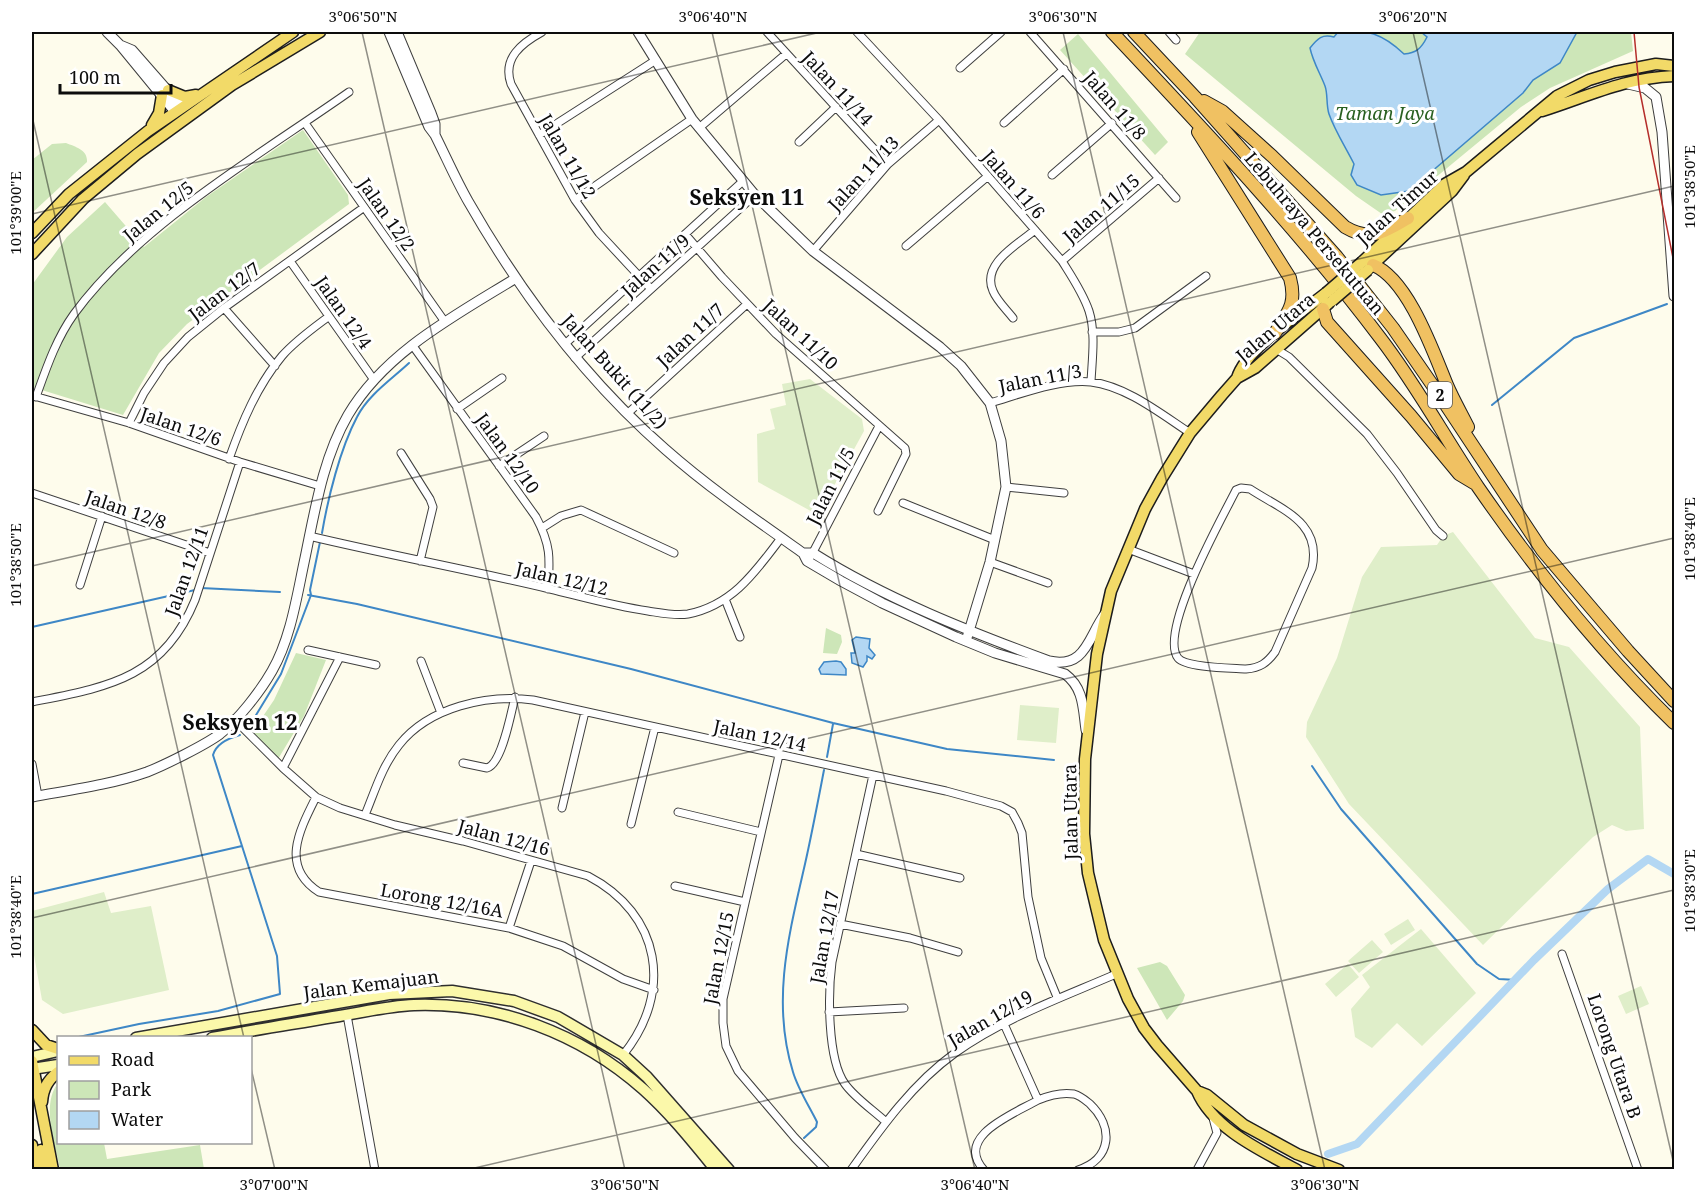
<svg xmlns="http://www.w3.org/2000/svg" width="1706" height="1201" font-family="'Noto Serif',serif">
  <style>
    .green { fill: #cde6b8 }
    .pitch { fill: #dfeec9 }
    .water { fill: #b3d7f3; stroke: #3e87c6; stroke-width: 1.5 }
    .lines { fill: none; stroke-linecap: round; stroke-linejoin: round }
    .stream { stroke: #3e87c6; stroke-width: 2 }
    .canal { stroke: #b3d7f3; stroke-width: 8 }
    .minor-casing { stroke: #3f3f3f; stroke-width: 9 }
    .tertiary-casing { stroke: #3f3f3f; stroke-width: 11 }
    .secondary-casing { stroke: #2e2e2e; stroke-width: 13 }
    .primary-casing { stroke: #1d1d1d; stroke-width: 13 }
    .trunk-casing { stroke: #1d1d1d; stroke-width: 14 }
    .minor { stroke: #fff; stroke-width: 7 }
    .tertiary { stroke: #fff; stroke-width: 9 }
    .secondary { stroke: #fbf8aa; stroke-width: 10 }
    .primary { stroke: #f2da68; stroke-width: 10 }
    .trunk { stroke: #f0c162; stroke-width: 12 }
    .tram { stroke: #b52e2b; stroke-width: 1.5 }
    .primary-bridge-casing { stroke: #1d1d1d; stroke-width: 13; stroke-linecap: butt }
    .primary-bridge { stroke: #f2da68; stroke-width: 10 }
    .ticks { fill: none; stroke: #0c0c0c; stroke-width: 1.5; stroke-opacity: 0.45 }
    .labels { text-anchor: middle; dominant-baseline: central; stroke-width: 6; stroke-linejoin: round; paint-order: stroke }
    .shield { fill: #fff; stroke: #555; stroke-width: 1.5 }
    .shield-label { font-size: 16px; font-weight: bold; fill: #0c0c0c }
    .street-label { font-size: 18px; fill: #0c0c0c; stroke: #fff }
    .park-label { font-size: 18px; font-style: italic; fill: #296020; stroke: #fff }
    .quarter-label { font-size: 21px; font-weight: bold; fill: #0c0c0c; stroke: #fff }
    .neatline { fill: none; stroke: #0c0c0c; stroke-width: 2 }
    .ticks-label { font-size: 15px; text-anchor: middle; fill: #0c0c0c }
  </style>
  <rect width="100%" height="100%" fill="#fefcec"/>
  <!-- green -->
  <path class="green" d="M1200,32H1631L1633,51L1550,88L1521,107L1395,211L1382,214L1356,196L1185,54Z
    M1078,34L1168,142L1155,155L1060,50Z
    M303,130L348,195L349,204L187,324L159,353L123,415L32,387V285L67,237L105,202L144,247L206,197Z
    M66,143C76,147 88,150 87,162L32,213V160L52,144Z
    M826,628L841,635L842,642L837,654L823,653Z
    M296,653L326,660L304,716L278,759L251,734L274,700Z
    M1160,962L1167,966L1185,995L1183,1001L1167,1020L1137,968Z
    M58,1083V1142L104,1143L107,1159L200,1145L204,1169H60C55,1143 41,1105 58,1083Z"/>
  <!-- pitch -->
  <path class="pitch" d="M810,379L862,419L864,431L818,515L758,482L757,434L775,429L770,409L786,405L782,384Z
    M1453,532L1535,638L1569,647L1640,727L1644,829L1626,831L1612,825L1593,837L1483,945L1349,804L1306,737L1307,722L1337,658L1362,577L1381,547L1437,545L1443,536Z
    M1020,705L1059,708L1056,743L1017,740Z
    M104,892L111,913L151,906L169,990L63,1014L42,1000L32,944V911Z
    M1408,919L1415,930L1391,945L1384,934Z
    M1421,929L1476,993L1422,1046L1397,1023L1372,1048L1355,1037L1351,1009L1370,987L1362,975Z
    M1372,940L1383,952L1359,973L1348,961Z
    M1348,964L1359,977L1336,997L1325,984Z
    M1641,986L1649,1004L1626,1014L1618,996Z"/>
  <!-- water -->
  <path class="water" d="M1338,32C1366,28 1383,34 1404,54C1416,53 1421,49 1427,37L1421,32H1577L1560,63L1533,80L1523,93L1409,191L1381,195L1357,185L1351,175L1354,164C1346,148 1335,131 1329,114C1326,105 1328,94 1325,86C1320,73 1313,62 1310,48C1318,38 1322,34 1334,37Z
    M856,637L870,639L869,648L875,655L872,659L867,656V661L863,667L852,663L851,653H855L852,640Z
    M836,661L841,662L846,669V675L821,674L819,669L824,662Z"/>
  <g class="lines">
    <!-- stream -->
    <path class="stream" d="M1492,405L1574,338L1667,304
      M322,533C328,498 340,449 357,417C368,395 392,379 409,363
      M201,588L280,592
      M308,595L357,604L631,669L833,723L947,749L1054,760
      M32,627L195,590
      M250,725L281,674L311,595L310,590L320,542
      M827,757L833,724
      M1312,766L1341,809L1477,964L1499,979L1517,980
      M32,894L242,846L213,755C216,744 229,738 240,735
      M74,1038L139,1024L218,1011L280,994L277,956L242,846
      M804,1138L816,1127L817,1122C809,1106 798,1089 793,1072C771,1001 789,934 805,864C812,833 818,801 824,770"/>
    <!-- canal -->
    <path class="canal" d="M1328,1154L1357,1144L1534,960L1608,889L1648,859L1674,874"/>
    <!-- minor casing -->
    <g class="minor-casing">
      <path id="minor" d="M542,32C522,43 502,58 511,84L575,200L599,233L651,289
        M767,32L888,164
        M857,32L939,120L1062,261C1072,277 1083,293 1089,311C1096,333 1092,360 1091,382
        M1030,32L1176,198
        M1169,32L1176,40
        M960,68L1001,32
        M305,123L445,322
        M1004,123L1064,69
        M699,128L786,54
        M539,135L656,60
        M799,142L836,107
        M1052,175L1112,123
        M575,200L692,119
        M685,234L722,277L776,334L905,448L906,454L878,511
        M906,246L988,176
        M813,251L888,164L939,120
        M290,261L374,380
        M1062,261L1159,178
        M224,308L275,366
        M1013,318C1007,310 997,301 993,291C981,264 1017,245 1035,230
        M1092,332H1119L1135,328L1206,276
        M565,344L743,181
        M413,346L536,517C551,545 550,558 548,589
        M1276,349L1289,357L1367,434L1397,473L1436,530L1443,536
        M575,358L755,195
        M34,396L129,423L240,462L320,486
        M36,397C46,369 56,339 74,314C139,225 258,156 349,92
        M990,403C1021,394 1058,379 1091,382C1126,386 1161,414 1190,433
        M457,409L502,378
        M627,414L747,304
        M129,423L144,393L164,363L188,337L224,308L363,208
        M401,453L430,499L433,507L420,561
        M229,459C242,422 257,386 282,356C295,341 312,329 328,317
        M499,466L544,436
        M1006,487L1064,493
        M1241,488L1250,489C1282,510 1322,522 1312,568L1275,652C1267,663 1260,668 1246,669C1233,668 1186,668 1178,658C1158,632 1222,518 1236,490Z
        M32,493L210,553
        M903,503L995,540
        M542,528L561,516L581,510L674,553
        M309,536C389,555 470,570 550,589C583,597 614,606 648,611C661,613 675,616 688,614C733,605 756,571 781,538
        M1128,549L1194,574
        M811,556L879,426
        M990,562L1048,583
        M80,585L102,516
        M725,599L740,637
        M308,650L376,665
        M421,661L441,713
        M32,702C107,687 163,679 195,600L240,462
        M234,719L283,768L316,797L340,808L395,825L463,841L588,876C661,914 674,992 623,1055
        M779,755L723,999V1023L726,1046L738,1071L795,1138L826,1170
        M463,763L487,768C502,764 511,713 515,697
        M32,764L38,796
        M283,768L340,657
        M873,775L832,962C828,992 827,1059 845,1084C855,1098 873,1110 886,1122
        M316,797C299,831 280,867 319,892L509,928L563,946L623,979L654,990
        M562,808L585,712
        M678,812L761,832
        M365,815C375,791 382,766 399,745C429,707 487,694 533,700L946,791L1001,806L1012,812L1018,823L1022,833L1028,897L1041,958L1057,997
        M631,824L655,727
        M856,854L960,878
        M675,886L745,902
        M840,924L910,938L958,952
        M509,928L531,861
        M1562,954L1638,1170
        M829,1012L904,1008
        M347,1015L375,1170
        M1038,1100C1050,1095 1062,1092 1074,1094C1081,1096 1085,1100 1090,1104C1114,1127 1112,1159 1078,1170
        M851,1170C881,1128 912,1084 955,1053C1004,1018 1061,998 1116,974
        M984,1170C953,1136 1016,1113 1038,1100L1004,1024
        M1197,1170L1217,1133L1213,1118"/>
    </g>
    <!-- tertiary casing -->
    <g class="tertiary-casing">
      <path id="tertiary" d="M107,32L120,45L175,112
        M389,32L429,127L435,135C446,157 456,180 468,201C520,292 585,379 665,449C708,487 756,520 803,553L807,561L841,581L882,603L956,637L995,653L1065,674C1084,688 1083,709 1086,730
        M397,32L431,113L435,124V135
        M638,32L692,119L755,195L813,251L940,347L961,366L990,403L1001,441L1006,487L990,562L966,641
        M120,45L132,50L182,107
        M1628,84L1645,88L1656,97L1662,132L1674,296
        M803,553H813C886,599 968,631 1049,661C1086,669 1088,637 1105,614
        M32,797C70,790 110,785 147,772C165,765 205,745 220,734C238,720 260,692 272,671C291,638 297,595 305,558C315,510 323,458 348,415C385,352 456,315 516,278"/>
    </g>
    <!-- secondary casing -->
    <g class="secondary-casing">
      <path id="secondary" d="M136,1038L389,994L452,991L514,1001L558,1017L623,1055L647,1077L729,1170
        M212,1038C252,1030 293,1024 333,1017C360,1013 387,1006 414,1005C498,1002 581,1034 643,1089C670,1113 693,1142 716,1170
        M32,1057L58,1051
        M32,1069L58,1065"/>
    </g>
    <!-- primary casing -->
    <g class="primary-casing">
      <path id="primary" d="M168,90L185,97L196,95
        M1542,111C1589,96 1624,78 1674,76
        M152,125L159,113L162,95
        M32,233L69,194L148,131L293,32
        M32,254L83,199L137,154L232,85L320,32
        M1362,262L1445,184L1466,172L1557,96L1589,80L1615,72L1656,64L1674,66
        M1368,269L1452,191L1464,175
        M1329,303L1255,368L1237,378L1222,395L1190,433L1162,478L1145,509L1111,591L1097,654L1085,759L1084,834L1088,873L1104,940L1128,999L1144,1028L1157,1045L1197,1091L1207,1095L1244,1125L1297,1154L1339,1170
        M1237,378C1246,348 1301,313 1326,293
        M32,1030L46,1045L58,1049
        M32,1061L53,1170
        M1197,1091C1213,1129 1262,1151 1297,1170
        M42,1102C43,1088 48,1080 58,1072
        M32,1145L36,1170
        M41,1150L45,1170"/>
    </g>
    <!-- trunk casing -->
    <g class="trunk-casing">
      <path id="trunk" d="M1112,32C1205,131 1299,230 1381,339C1417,386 1445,438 1478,487C1536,571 1601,652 1674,723
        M1134,32L1195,97L1337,257L1393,328L1440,396L1542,550L1628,651L1674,701
        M1204,101L1222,111L1272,156L1345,227C1370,242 1385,232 1408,218
        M1198,132L1290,278C1297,304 1288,312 1275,333
        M1373,265C1408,279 1433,351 1447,385C1453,399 1461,413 1468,427
        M1323,309L1327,322L1411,416L1459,474L1474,483"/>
    </g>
    <!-- minor -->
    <use href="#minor" class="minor"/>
    <!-- tertiary -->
    <use href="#tertiary" class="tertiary"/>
    <!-- secondary -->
    <use href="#secondary" class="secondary"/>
    <!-- primary -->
    <use href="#primary" class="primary"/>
    <!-- trunk -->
    <use href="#trunk" class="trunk"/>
    <!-- tram -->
    <path class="tram" d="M1634,32L1639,87L1674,263"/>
    <!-- primary-bridge casing -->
    <g class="primary-bridge-casing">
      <path id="primary-bridge" d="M1326,293L1362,262
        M1332,301L1368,270"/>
    </g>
    <!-- primary-bridge -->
    <use href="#primary-bridge" class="primary-bridge"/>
  </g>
  <!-- ticks -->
  <path class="ticks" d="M362,32L625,1170M712,32L975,1170M1063,32L1325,1170M1413,32L1674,1165M32,116L244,1038M32,214L821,32M32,566L1674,186M32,918L1674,538M250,1064L275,1170M466,1170L1674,890"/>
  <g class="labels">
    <!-- shield labels -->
    <rect class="shield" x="1428" y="382" width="24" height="26" rx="4.5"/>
    <g class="shield-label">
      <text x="1440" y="395">2</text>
    </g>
    <!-- street labels -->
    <g class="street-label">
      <text transform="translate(838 88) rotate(47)">Jalan 11/14</text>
      <text transform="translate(1115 105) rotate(49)">Jalan 11/8</text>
      <text transform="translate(568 156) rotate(60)">Jalan 11/12</text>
      <text transform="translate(863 173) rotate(-47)">Jalan 11/13</text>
      <text transform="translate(1014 184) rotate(49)">Jalan 11/6</text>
      <text transform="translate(1397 207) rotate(-42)">Jalan Timur</text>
      <text transform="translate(1101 208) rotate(-41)">Jalan 11/15</text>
      <text transform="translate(158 211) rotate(-39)">Jalan 12/5</text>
      <text transform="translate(387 214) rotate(55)">Jalan 12/2</text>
      <text transform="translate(1315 233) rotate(50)">Lebuhraya Persekutuan</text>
      <text transform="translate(655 265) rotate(-42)">Jalan 11/9</text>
      <text transform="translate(224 291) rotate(-37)">Jalan 12/7</text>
      <text transform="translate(344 312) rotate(55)">Jalan 12/4</text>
      <text transform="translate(1275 327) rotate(-40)">Jalan Utara</text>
      <text transform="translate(801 334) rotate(43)">Jalan 11/10</text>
      <text transform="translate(690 335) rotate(-43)">Jalan 11/7</text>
      <text transform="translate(615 371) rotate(48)">Jalan Bukit (11/2)</text>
      <text transform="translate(1040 378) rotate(-11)">Jalan 11/3</text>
      <text transform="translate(181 426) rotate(19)">Jalan 12/6</text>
      <text transform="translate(508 453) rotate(54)">Jalan 12/10</text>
      <text transform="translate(830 486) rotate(-63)">Jalan 11/5</text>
      <text transform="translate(126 509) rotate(19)">Jalan 12/8</text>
      <text transform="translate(186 571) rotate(-70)">Jalan 12/11</text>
      <text transform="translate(562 578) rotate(13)">Jalan 12/12</text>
      <text transform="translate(760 735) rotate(12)">Jalan 12/14</text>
      <text transform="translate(1070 812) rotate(-91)">Jalan Utara</text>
      <text transform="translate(504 837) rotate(15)">Jalan 12/16</text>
      <text transform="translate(442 900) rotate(10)">Lorong 12/16A</text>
      <text transform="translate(824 937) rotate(-80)">Jalan 12/17</text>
      <text transform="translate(718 958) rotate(-79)">Jalan 12/15</text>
      <text transform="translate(371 984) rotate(-7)">Jalan Kemajuan</text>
      <text transform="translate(990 1018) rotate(-30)">Jalan 12/19</text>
      <text transform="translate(1615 1056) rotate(71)">Lorong Utara B</text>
    </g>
    <!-- park labels -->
    <g class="park-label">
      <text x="1385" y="113">Taman Jaya</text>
    </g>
    <!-- quarter labels -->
    <g class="quarter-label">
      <text x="747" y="197">Seksyen 11</text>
      <text x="240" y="722">Seksyen 12</text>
    </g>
  </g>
  <!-- border -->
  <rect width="1706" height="1201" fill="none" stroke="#ffffff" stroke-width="66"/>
  <!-- legend -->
  <rect x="57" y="1036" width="195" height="108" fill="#ffffff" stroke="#9e9e9e" stroke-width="1.5"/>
  <rect x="69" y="1056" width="30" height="9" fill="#f2da68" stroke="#9e9e9e" stroke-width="1.5"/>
  <text x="111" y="1066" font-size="18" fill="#0c0c0c">Road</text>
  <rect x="69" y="1081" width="30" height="18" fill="#cde6b8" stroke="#9e9e9e" stroke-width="1.5"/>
  <text x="111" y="1096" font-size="18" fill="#0c0c0c">Park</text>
  <rect x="69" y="1111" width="30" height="18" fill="#b3d7f3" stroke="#9e9e9e" stroke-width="1.5"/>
  <text x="111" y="1126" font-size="18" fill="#0c0c0c">Water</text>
  <!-- scale -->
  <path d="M60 84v9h111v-9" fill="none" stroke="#0c0c0c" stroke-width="3"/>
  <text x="69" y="84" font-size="18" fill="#0c0c0c" stroke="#ffffff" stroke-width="4.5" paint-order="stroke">100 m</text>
  <rect x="33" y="33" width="1640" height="1135" class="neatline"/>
  <g class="ticks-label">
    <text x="363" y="22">3°06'50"N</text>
    <text x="713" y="22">3°06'40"N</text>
    <text x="1063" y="22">3°06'30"N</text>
    <text x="1413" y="22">3°06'20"N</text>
    <text transform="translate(1690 187) rotate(-90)" y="5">101°38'50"E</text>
    <text transform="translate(16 213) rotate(-90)" y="5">101°39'00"E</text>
    <text transform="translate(1690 539) rotate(-90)" y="5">101°38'40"E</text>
    <text transform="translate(16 565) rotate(-90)" y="5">101°38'50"E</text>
    <text transform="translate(1690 891) rotate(-90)" y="5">101°38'30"E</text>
    <text transform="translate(16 917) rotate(-90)" y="5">101°38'40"E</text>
    <text x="274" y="1190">3°07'00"N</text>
    <text x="625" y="1190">3°06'50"N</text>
    <text x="975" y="1190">3°06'40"N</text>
    <text x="1325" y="1190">3°06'30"N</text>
  </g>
</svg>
